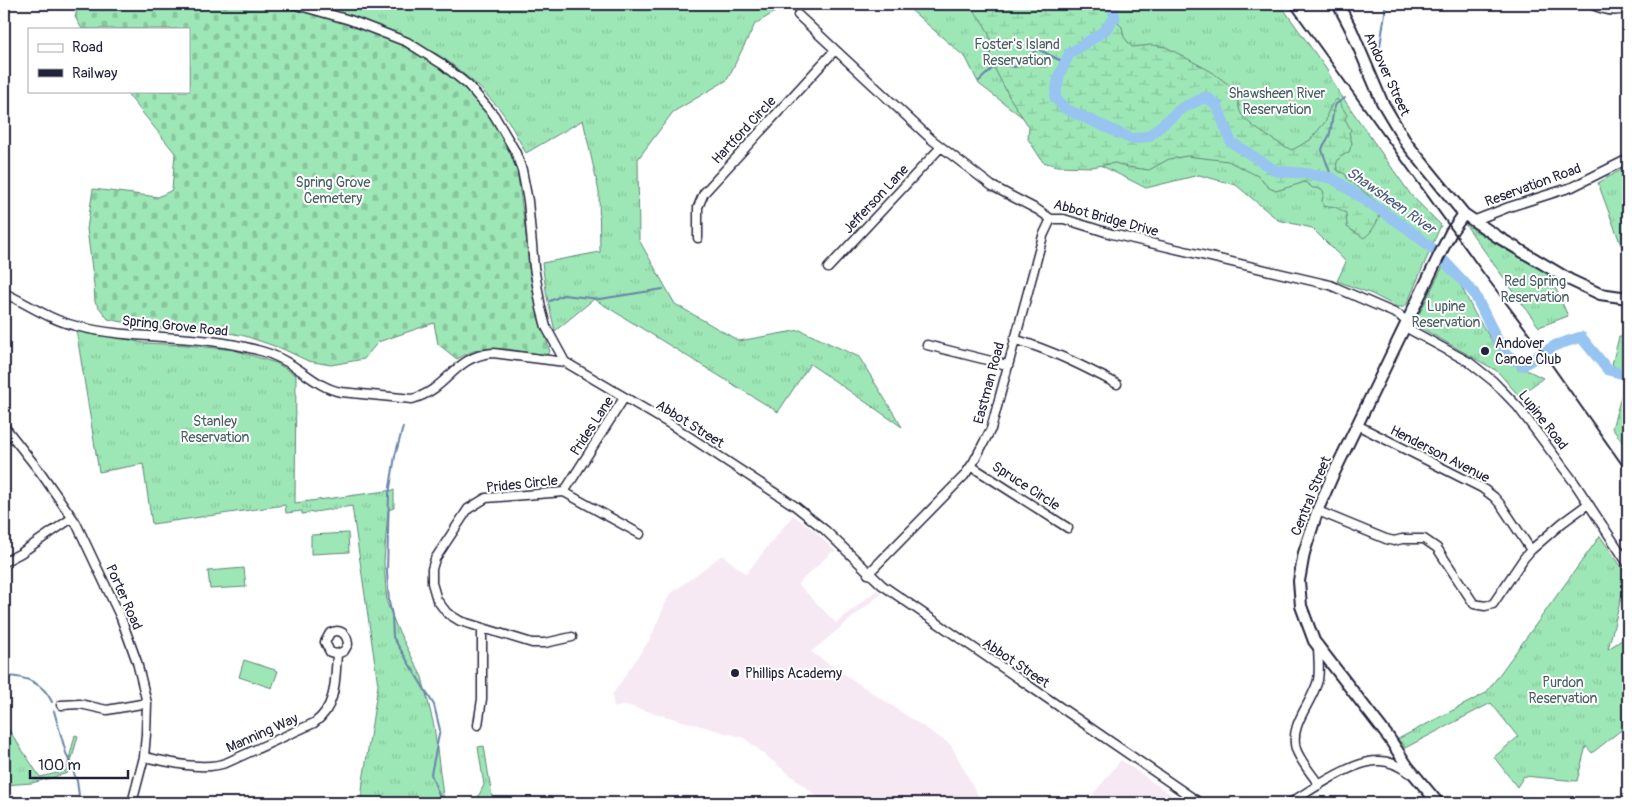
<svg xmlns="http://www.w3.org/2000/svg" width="1632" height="807" font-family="Pangolin,sans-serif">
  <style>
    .built { fill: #f7e9f4 }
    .grass { fill: url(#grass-tufts); stroke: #608478 }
    .wetland { fill: url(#wetland-marsh); stroke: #608478 }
    .cemetery { fill: url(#cemetery-stones); stroke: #608478 }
    .pitch { fill: #9de7b6; stroke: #608478 }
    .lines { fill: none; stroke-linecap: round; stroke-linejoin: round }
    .stream { stroke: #6883a8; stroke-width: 2 }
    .river { stroke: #97c4f1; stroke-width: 11 }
    .minor-casing { stroke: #22223b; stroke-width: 11 }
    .major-casing { stroke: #22223b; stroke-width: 14 }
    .minor { stroke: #fff; stroke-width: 8 }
    .major { stroke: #fff; stroke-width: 10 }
    .rail { stroke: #22223b; stroke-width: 2 }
    .poi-dot { fill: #22223b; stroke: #fff; stroke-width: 2 }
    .labels { text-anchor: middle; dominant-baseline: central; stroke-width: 4; stroke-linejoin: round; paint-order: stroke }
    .park-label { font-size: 14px; fill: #475d60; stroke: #fff }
    .street-label { font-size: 14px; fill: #22223b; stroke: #fff }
    .poi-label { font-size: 14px; fill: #22223b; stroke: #fff; text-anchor: start }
    .water-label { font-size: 15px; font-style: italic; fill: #4b5b7b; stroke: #fff }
  </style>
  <defs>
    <pattern id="grass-tufts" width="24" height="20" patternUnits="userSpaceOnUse" patternTransform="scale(1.25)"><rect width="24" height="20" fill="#9de7b6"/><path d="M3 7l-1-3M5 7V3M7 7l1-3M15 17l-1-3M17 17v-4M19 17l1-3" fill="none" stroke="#87c69d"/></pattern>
    <pattern id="wetland-marsh" width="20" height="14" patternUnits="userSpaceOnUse" patternTransform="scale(1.25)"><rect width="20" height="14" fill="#9de7b6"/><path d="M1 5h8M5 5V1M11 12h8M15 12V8" fill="none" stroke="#87c69d"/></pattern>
    <pattern id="cemetery-stones" width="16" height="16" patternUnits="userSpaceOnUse" patternTransform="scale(1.25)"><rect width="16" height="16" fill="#9de7b6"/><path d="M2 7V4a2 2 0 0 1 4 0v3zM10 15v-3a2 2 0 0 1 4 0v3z" fill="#87c69d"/></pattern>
  </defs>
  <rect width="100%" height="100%" fill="#fff"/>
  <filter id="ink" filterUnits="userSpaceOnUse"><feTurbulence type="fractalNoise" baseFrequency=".02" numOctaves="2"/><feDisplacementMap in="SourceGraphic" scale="10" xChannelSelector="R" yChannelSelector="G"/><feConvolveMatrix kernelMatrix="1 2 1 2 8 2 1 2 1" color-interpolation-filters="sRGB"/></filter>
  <g filter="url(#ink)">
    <!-- built -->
    <path class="built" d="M793,515L816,532L836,552H832L798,584L836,623L877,590L881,594L811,652L951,745L982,803H825L744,738L625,705L614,708L612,695L650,639L669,595L722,555L746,574Z
      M1121,760L1183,803H1086Z"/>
    <!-- grass -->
    <path class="grass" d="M308,4H784L780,9L755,24L727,80L673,112L638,159L639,240L675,304L739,341L800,330L859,357L902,427L810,364L778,412L594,299L555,331L547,297L542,263L600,252L599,192L583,120L526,153L509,122L499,108L476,84L450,63L437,54L352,17Z
      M904,4H1280L1327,70L1336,88L1411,195L1441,225L1407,304L1404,307H1397L1372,294L1337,281L1346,262L1312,228L1278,220L1236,185L1199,175L1146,188L1056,143L979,84L966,58Z
      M1628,166V264L1598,183Z
      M1465,224L1506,250L1549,274L1568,316L1539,327Z
      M1447,258L1475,314L1503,358L1543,378L1519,396L1497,371L1414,324Z
      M76,329L144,343L186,345L234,350L276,363L296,375L295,503L394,490V508L388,510L384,562L387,603L397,628L422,677L434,726L444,803H361L363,781L378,685L352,506L302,514V511L286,513L285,505L152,524L143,464L99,472Z
      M1619,337H1628V371H1618L1612,364Z
      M1600,536L1627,575L1608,649L1628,636V728L1620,731L1592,753L1586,746L1577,781L1524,776L1517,787L1494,757L1518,737L1491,703L1405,748L1398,739L1486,693Z
      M4,651L7,727L40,777L66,771L75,735L78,736L68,773L32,783L4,785Z
      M484,746L492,797L493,803H475L484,785L478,747Z"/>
    <!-- wetland -->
    <path class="wetland" d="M968,4H1109L1110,15L1122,27L1124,37L1132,47L1151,45L1166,47L1212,72L1237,91C1238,98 1238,110 1242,115C1249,126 1281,145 1292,150L1310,140L1326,121C1326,115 1331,103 1337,99L1347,115L1345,119L1351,130L1349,133L1352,143L1349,152C1340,157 1335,159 1337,170L1345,174L1348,179L1383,207C1378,219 1375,230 1364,238L1347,227L1346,213C1339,209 1333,204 1324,207L1322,201L1324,192L1318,188H1313L1305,182L1276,191L1269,188L1258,176L1228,161L1187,156L1169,159L1149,170L1128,167L1115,163L1092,167L1057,166L1043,162L1028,139L1029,127L1010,98L989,58C997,37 981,19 968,4Z"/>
    <!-- cemetery -->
    <path class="cemetery" d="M79,4H276L368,30L402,45L440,68L465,87L491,117L510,151L517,170L526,234L529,268L534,296L550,352L546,355C527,353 501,346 483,349C473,350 465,355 457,359L438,344L434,323L378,342L364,359L331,365L308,361L283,349L245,336L202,328H152L108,319L95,302L94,285L87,229L93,189L158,197L172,190L175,153L125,91H189V29H82L75,17Z
      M1625,383H1628V450L1612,428Z"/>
    <!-- pitch -->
    <path class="pitch" d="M348,533L349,552L311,554V535Z
      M244,568L246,587L210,589L208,571Z
      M244,660L278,671L272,688L239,677Z"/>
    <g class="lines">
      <!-- stream -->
      <path class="stream" d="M1379,53L1385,13V4
        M979,81L997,64L1015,67L1038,49L1065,63
        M1332,178L1322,150C1323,144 1327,141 1329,136C1333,125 1331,114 1336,104L1345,98
        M550,301L563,295L600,299L663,289
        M403,427L395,456L389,494L387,572L389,602L392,615L393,637L434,705L440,730L431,774L442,803
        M4,676C25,676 43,682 52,702
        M54,711L66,753L77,781L80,803"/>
      <!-- river -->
      <path class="river" d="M1112,4L1115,18L1104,31L1069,54L1059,76L1055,98L1066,109L1132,139L1149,136L1182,108L1206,97L1217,105L1231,142L1276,171L1311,174L1332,178L1407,228L1432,248L1474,293L1504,353L1523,365L1556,345L1581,337L1608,370L1628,375"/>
      <!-- minor casing -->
      <g class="minor-casing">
        <path id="minor" d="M293,4L350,20L407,42L442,64L468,85L494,115L515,151L522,170L528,201L534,267L541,308L546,327L565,362L670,424L795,506L825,530L882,585L1200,803
          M1591,4C1603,10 1616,13 1628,8
          M798,15L931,139L992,186L1038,210L1051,219H1064L1112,234L1330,285L1399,315L1407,322
          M1473,221L1509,207L1572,187L1628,159
          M698,238V207L704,193L835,50
          M828,268L941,147
          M4,293C28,304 50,320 76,326C135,341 198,333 257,350C266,352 276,356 285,361C304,371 319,388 341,392L412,399C448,390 453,356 493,353L565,362
          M1405,327L1469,362L1493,381L1518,407L1574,482L1628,564
          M1014,339C1053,351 1081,365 1117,384
          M927,345L1007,365
          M1357,425L1482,488L1494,497L1501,505L1531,550L1562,523L1588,504
          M4,426L41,473L76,523L121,618L137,662L147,703L146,734L144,757L132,803
          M971,466L1068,528
          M564,492L624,398
          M1318,511L1386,539L1394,541L1402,539H1424L1437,548L1474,604L1485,606L1493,604L1524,558L1531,550
          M4,562L21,553L72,518
          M868,574L964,476L973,463L991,429L1043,236L1051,219
          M572,637L545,643H532L460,621L447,613L437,600L432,583V569L435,559L468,509L486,498L564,492L640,534
          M1318,645C1318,657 1320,669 1318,680C1312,704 1289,724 1296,749C1300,761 1312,774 1319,785
          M61,705L80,704L107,710L147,703
          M478,725L482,699V628
          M144,757C170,762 204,772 228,762L314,723C337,707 335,679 337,654L344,651L348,644C347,633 339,628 330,633L325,642L330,652L337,654
          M1290,803C1312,789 1351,762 1377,761C1389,760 1400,766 1409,773"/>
      </g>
      <!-- major casing -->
      <g class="major-casing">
        <path id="major" d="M1338,4L1351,29L1382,102L1407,144L1464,214L1498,237L1570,280L1600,294L1628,298
          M1438,803L1408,767L1389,738L1314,641L1301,606L1299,581L1304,553L1318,509L1332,477L1437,260L1451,232L1464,214"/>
      </g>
      <!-- minor -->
      <use href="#minor" class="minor"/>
      <!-- major -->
      <use href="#major" class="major"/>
      <!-- rail -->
      <path class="rail" d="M1289,4L1484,274L1537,344L1628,473"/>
    </g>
  </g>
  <!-- markers -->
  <g class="poi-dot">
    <circle cx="1485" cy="351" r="5"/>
    <circle cx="735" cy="673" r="5"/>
  </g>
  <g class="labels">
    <!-- park labels -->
    <g class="park-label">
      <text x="1017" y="44">Foster's Island<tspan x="1017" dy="16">Reservation</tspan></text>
      <text x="1277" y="93">Shawsheen River<tspan x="1277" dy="16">Reservation</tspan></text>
      <text x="333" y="182">Spring Grove<tspan x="333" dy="16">Cemetery</tspan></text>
      <text x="1535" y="281">Red Spring<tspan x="1535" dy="16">Reservation</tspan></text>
      <text x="1446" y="306">Lupine<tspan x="1446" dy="16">Reservation</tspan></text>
      <text x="215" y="421">Stanley<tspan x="215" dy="16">Reservation</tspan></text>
      <text x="1563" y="682">Purdon<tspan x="1563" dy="16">Reservation</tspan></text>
    </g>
    <!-- street labels -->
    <g class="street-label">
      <text transform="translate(1387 74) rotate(65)">Andover Street</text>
      <text transform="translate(744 130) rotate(-47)">Hartford Circle</text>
      <text transform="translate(1533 185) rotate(-20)">Reservation Road</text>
      <text transform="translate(876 199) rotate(-47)">Jefferson Lane</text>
      <text transform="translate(1106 218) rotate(15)">Abbot Bridge Drive</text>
      <text transform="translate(175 326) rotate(6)">Spring Grove Road</text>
      <text transform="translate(989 383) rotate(-75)">Eastman Road</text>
      <text transform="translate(1543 420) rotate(52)">Lupine Road</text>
      <text transform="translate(690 424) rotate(32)">Abbot Street</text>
      <text transform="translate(592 426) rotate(-57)">Prides Lane</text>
      <text transform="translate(1440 454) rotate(27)">Henderson Avenue</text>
      <text transform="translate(522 484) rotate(-6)">Prides Circle</text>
      <text transform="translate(1026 486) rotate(33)">Spruce Circle</text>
      <text transform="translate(1311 496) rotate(-68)">Central Street</text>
      <text transform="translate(124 597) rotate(66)">Porter Road</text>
      <text transform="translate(1016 663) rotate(34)">Abbot Street</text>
      <text transform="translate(262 733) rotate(-24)">Manning Way</text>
    </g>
    <!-- poi labels -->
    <g class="poi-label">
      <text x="1495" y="343">Andover<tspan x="1495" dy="16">Canoe Club</tspan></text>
      <text x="745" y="673">Phillips Academy</text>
    </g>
    <!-- water labels -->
    <g class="water-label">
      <text transform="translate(1391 201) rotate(35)">Shawsheen River</text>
    </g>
  </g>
  <!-- margin -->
  <rect width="1632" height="807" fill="none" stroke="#fff" stroke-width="20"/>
  <rect x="10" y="10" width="1612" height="787" fill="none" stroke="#22223b" stroke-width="2" filter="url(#ink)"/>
  <!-- legend -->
  <rect x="28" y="28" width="162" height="65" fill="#ffffff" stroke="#a7a7b1"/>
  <rect x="38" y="44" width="25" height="8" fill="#ffffff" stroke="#a7a7b1"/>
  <text x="72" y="52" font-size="15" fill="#22223b">Road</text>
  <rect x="38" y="69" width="25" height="8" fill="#22223b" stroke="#a7a7b1"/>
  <text x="72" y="78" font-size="15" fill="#22223b">Railway</text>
  <!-- scale -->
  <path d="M30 770v8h98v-8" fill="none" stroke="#22223b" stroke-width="2.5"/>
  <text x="38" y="770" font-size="15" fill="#22223b" stroke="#ffffff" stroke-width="4" paint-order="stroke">100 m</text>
</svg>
